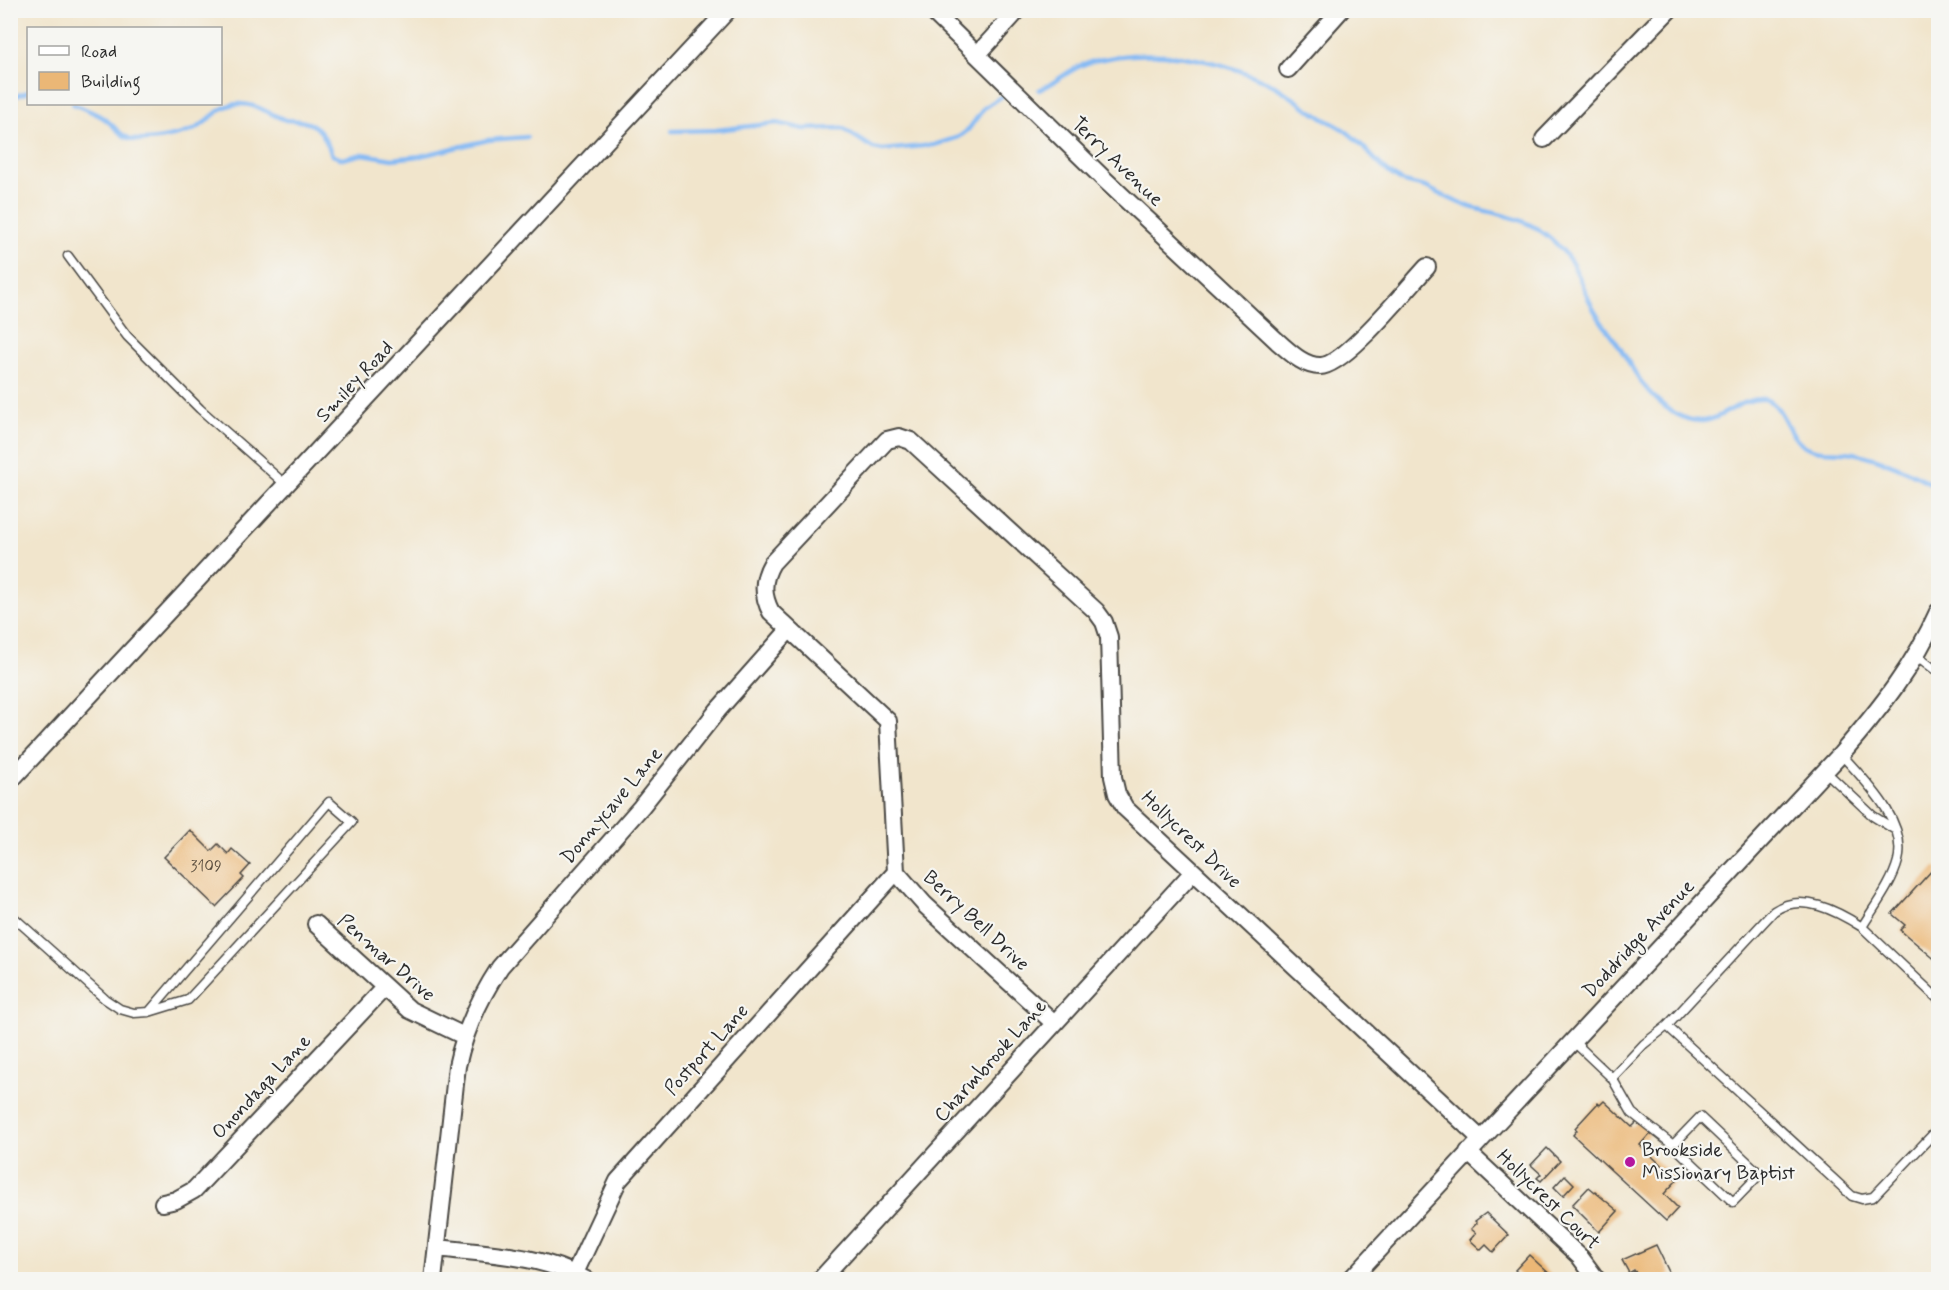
<svg xmlns="http://www.w3.org/2000/svg" width="1949" height="1290" font-family="Mynerve,sans-serif">
  <style>
    .lines { fill: none; stroke-linecap: round; stroke-linejoin: round }
    .stream { stroke: #85baf4; stroke-width: 4.5 }
    .building { fill: #ebb776 }
    .lane-casing { stroke: #494743; stroke-width: 11 }
    .street-casing { stroke: #494743; stroke-width: 20 }
    .lane { stroke: #fff; stroke-width: 8 }
    .street { stroke: #fff; stroke-width: 16 }
    .poi-dot { fill: #b5179e; stroke: #f6f6f2; stroke-width: 2 }
    .labels { text-anchor: middle; dominant-baseline: central; stroke-width: 4.5; stroke-linejoin: round; paint-order: stroke }
    .number-label { font-size: 16px; fill: #5b4e3e }
    .street-label { font-size: 20px; fill: #2b2b2b; stroke: #f6f6f2 }
    .poi-label { font-size: 20px; fill: #2b2b2b; stroke: #f6f6f2; text-anchor: start }
  </style>
  <rect width="100%" height="100%" fill="#f6f6f2"/>
  <filter id="ink" filterUnits="userSpaceOnUse"><feTurbulence type="fractalNoise" baseFrequency=".0167" numOctaves="2"/><feDisplacementMap in="SourceGraphic" scale="12" xChannelSelector="R" yChannelSelector="G"/><feConvolveMatrix kernelMatrix="1 2 1 2 8 2 1 2 1" color-interpolation-filters="sRGB"/></filter>
  <filter id="wash" filterUnits="userSpaceOnUse"><feTurbulence type="fractalNoise" baseFrequency=".008" numOctaves="4" result="noise"/><feDisplacementMap in="SourceGraphic" scale="24" xChannelSelector="R" yChannelSelector="G"/><feGaussianBlur stdDeviation="1.35" result="paint"/><feColorMatrix in="noise" values="0 0 0 0 0 0 0 0 0 0 0 0 0 0 0 0 0 1.4 0 .05"/><feComposite in="paint" operator="in"/></filter>
  <g filter="url(#wash)">
    <rect width="100%" height="100%" fill="#f1e5cc"/>
    <g class="lines">
      <!-- stream -->
      <path class="stream" d="M1039,90C1056,83 1069,69 1087,63C1147,45 1218,57 1273,85C1289,94 1303,106 1318,115C1327,121 1338,125 1347,132C1367,147 1380,171 1404,182C1411,184 1418,185 1425,187C1440,193 1454,202 1470,207C1499,215 1526,217 1550,238C1574,259 1578,275 1590,302C1597,319 1610,332 1620,348C1636,373 1644,393 1671,411C1715,440 1730,397 1763,399C1782,401 1786,432 1800,443C1818,456 1834,449 1853,453C1883,459 1912,472 1938,488
        M10,98L28,92
        M73,104C82,108 93,112 102,117C114,124 121,139 136,140C153,141 180,136 195,129C211,121 218,105 238,104C256,103 270,115 286,120C292,121 298,120 304,122C322,125 326,141 332,155L342,159L363,154L392,159L420,156L488,140L527,137
        M672,131L716,130L777,123L804,129L842,128L873,148L883,150L934,145L959,137L968,130L984,108L1002,96"/>
    </g>
    <g id="blocks">
      <!-- building -->
      <path class="building" d="M190,830L211,851L218,844L228,854L232,849L250,865L241,875L244,878L216,907L164,857Z
        M1935,867H1938V962L1900,930L1905,925L1892,914Z
        M1604,1101L1632,1127L1642,1117L1654,1129L1640,1145L1677,1180L1664,1194L1678,1208L1666,1221L1573,1135L1577,1130L1575,1128L1598,1103L1600,1105Z
        M1547,1148L1560,1161L1541,1181L1537,1178L1541,1174L1531,1165Z
        M1565,1175L1574,1184L1563,1196L1554,1187Z
        M1589,1187L1618,1211L1599,1232L1572,1205Z
        M1486,1213L1509,1235L1493,1252L1486,1245L1481,1250L1470,1240L1476,1233L1471,1229L1477,1223L1475,1221Z
        M1656,1245L1670,1274L1660,1280H1633L1631,1275L1636,1273L1634,1270L1629,1273L1622,1260Z
        M1529,1255L1553,1277L1551,1280H1524L1515,1270Z"/>
    </g>
  </g>
  <g filter="url(#ink)">
    <use href="#blocks" fill-opacity="0" stroke="#494743" stroke-width="1.5"/>
    <g class="lines">
      <!-- lane casing -->
      <g class="lane-casing">
        <path id="lane" d="M68,256L127,336L200,409L286,485
          M1917,656L1938,672
          M1841,754C1864,780 1908,821 1898,861C1892,884 1874,907 1862,927L1938,999
          M1825,771L1873,816L1894,829
          M10,914L105,999L120,1009L134,1013L149,1012L188,1000L352,822L329,802L149,1012
          M1667,1026L1852,1196L1862,1199L1873,1197L1938,1129
          M1573,1041L1612,1078L1644,1044L1667,1026L1774,911C1802,892 1837,911 1862,927
          M1612,1078L1632,1113L1673,1145L1733,1202L1760,1174L1700,1117L1673,1145"/>
      </g>
      <!-- street casing -->
      <g class="street-casing">
        <path id="street" d="M931,10L1105,180L1277,341C1289,351 1303,366 1320,366C1344,367 1409,286 1427,267
          M977,55L1018,10
          M1288,69L1341,10
          M1544,139L1669,10
          M10,781L728,10
          M316,924L410,1010L464,1036
          M1054,1023L925,905L896,872L888,721L771,612C762,595 762,580 772,563L887,440L899,437L911,441L1096,611L1104,622L1109,637L1113,777L1117,794L1125,808L1481,1139
          M1468,1152L1580,1257L1597,1280
          M163,1203L176,1200L194,1190L384,988
          M437,1248C487,1254 541,1254 586,1280
          M575,1273L618,1181L896,872
          M433,1280L457,1066C465,1029 479,999 500,967L641,807L718,710L789,630
          M820,1280L1193,872
          M1350,1280L1841,754C1880,709 1914,666 1938,612"/>
      </g>
      <!-- lane -->
      <use href="#lane" class="lane"/>
      <!-- street -->
      <use href="#street" class="street"/>
    </g>
  </g>
  <!-- markers -->
  <circle class="poi-dot" cx="1630" cy="1162" r="6"/>
  <g class="labels">
    <!-- number labels -->
    <g class="number-label">
      <text x="206" y="866">3109</text>
    </g>
    <!-- street labels -->
    <g class="street-label">
      <text transform="translate(1117 162) rotate(44)">Terry Avenue</text>
      <text transform="translate(355 382) rotate(-47)">Smiley Road</text>
      <text transform="translate(612 806) rotate(-50)">Donnycave Lane</text>
      <text transform="translate(1191 840) rotate(44)">Hollycrest Drive</text>
      <text transform="translate(976 921) rotate(43)">Berry Bell Drive</text>
      <text transform="translate(1639 939) rotate(-47)">Doddridge Avenue</text>
      <text transform="translate(386 958) rotate(41)">Penmar Drive</text>
      <text transform="translate(707 1050) rotate(-48)">Postport Lane</text>
      <text transform="translate(991 1061) rotate(-48)">Charmbrook Lane</text>
      <text transform="translate(262 1087) rotate(-47)">Onondaga Lane</text>
      <text transform="translate(1548 1200) rotate(44)">Hollycrest Court</text>
    </g>
    <!-- poi labels -->
    <g class="poi-label">
      <text x="1642" y="1150">Brookside<tspan x="1642" dy="23">Missionary Baptist</tspan></text>
    </g>
  </g>
  <!-- margin -->
  <rect width="1949" height="1290" fill="none" stroke="#f6f6f2" stroke-width="36"/>
  <!-- legend -->
  <rect x="27" y="27" width="195" height="78" fill="#f6f6f2" stroke="#a5a5a2" stroke-width="1.5"/>
  <rect x="39" y="46" width="30" height="9" fill="#ffffff" stroke="#a5a5a2" stroke-width="1.5"/>
  <text x="81" y="57" font-size="18" fill="#2b2b2b">Road</text>
  <rect x="39" y="72" width="30" height="18" fill="#ebb776" stroke="#a5a5a2" stroke-width="1.5"/>
  <text x="81" y="87" font-size="18" fill="#2b2b2b">Building</text>
</svg>
